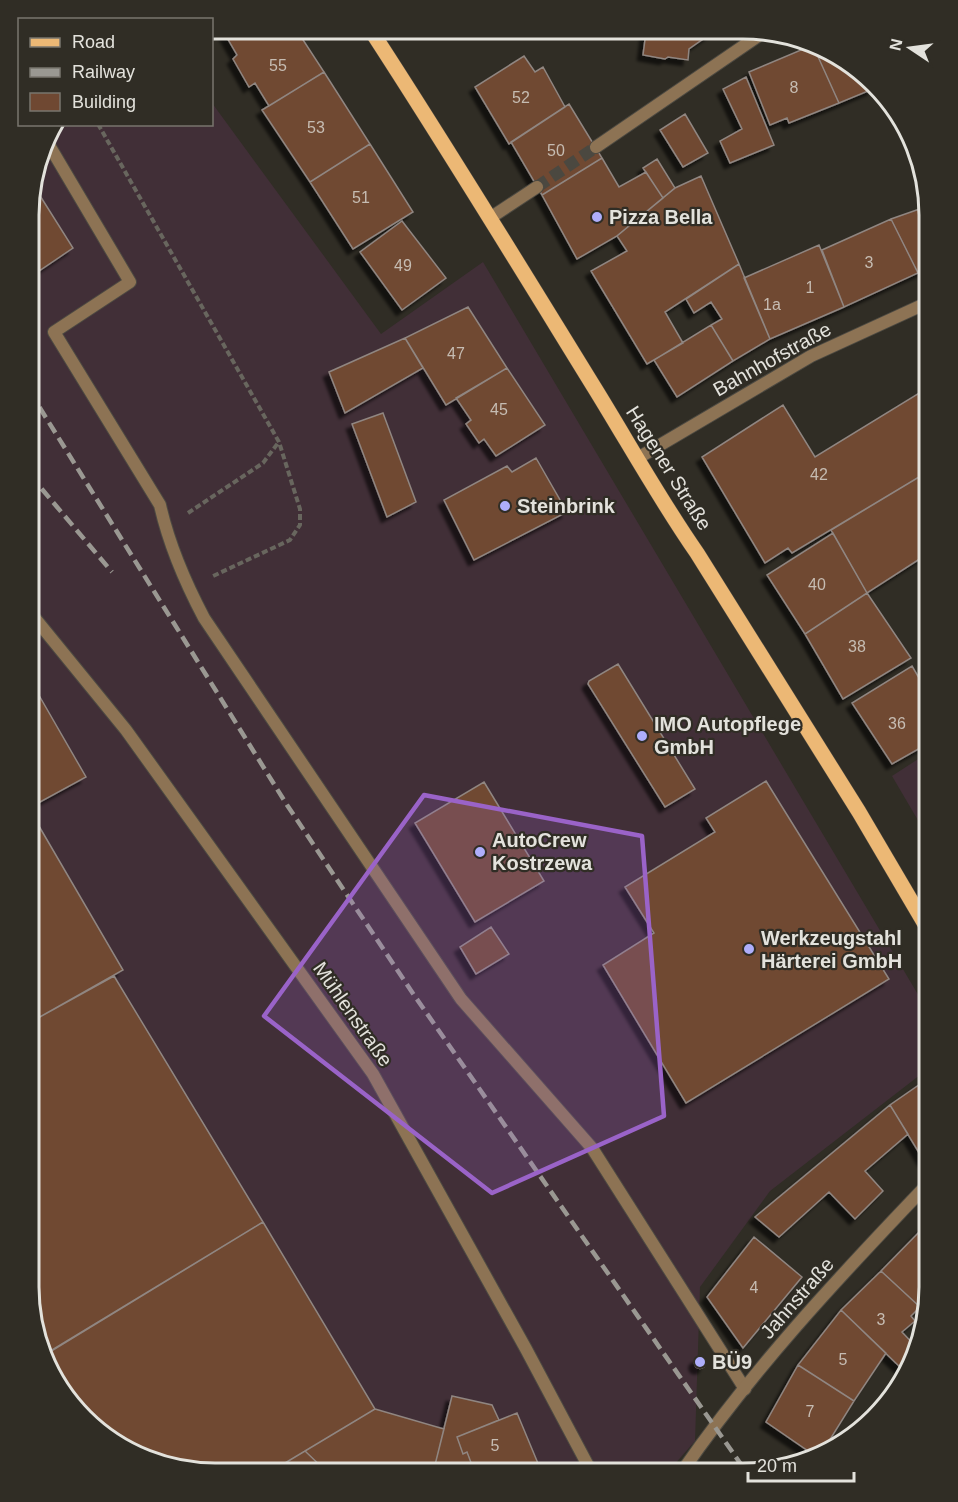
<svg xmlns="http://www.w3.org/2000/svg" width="958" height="1502" font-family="Arial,sans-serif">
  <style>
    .industrial { fill: #412f37 }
    .building { fill: #6f4832; stroke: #908681; stroke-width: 1.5; filter: url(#shadow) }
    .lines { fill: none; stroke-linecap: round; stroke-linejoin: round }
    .minor-tunnel { stroke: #4b4840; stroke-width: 12; stroke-dasharray: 12 6; stroke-linecap: butt }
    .service-casing { stroke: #4d4a42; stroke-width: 14 }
    .minor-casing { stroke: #4d4a42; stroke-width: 14 }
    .primary-casing { stroke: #4d4a42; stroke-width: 16 }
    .path { stroke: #68665e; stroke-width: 4; stroke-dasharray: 6 3; stroke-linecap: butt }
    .service { stroke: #8d7354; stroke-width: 12 }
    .minor { stroke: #8d7354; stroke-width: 12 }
    .primary { stroke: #ecb875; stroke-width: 15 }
    .rail { stroke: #9a9892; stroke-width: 4.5; stroke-dasharray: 12 6; stroke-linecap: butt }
    .marked { fill: #9a63c8; fill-opacity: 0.2; stroke: #9a63c8; stroke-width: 4.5; stroke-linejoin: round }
    .poi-dot { fill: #aeaefb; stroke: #302d25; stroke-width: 2 }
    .labels { text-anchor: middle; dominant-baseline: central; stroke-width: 4.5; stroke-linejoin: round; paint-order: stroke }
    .number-label { font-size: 16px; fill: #c6bcb2 }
    .poi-label { font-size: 20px; font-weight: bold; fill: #e3e2dc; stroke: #302d25; text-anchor: start }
    .street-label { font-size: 20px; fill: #e3e2dc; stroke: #302d25 }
    .rim { fill: none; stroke: #e3e2dc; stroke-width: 3 }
  </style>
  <defs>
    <filter id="shadow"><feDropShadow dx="-5.5" dy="5.5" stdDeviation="1.5" flood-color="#0009"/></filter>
  </defs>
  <rect width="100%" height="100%" fill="#302d25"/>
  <!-- industrial -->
  <path class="industrial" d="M212,103L381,334L483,262L929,1013V1068L770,1191L700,1287L695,1441L667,1473L191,1472L102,1435L43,1359L29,1287L30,191L48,132L54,125L212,124Z
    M929,752V839L892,776Z"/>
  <!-- building -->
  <path class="building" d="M222,29H296L324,72L269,106L255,83L249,87L233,59L237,55Z
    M644,30H716L689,49L688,60L668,57L665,59L643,55L646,32Z
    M808,47L815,50L839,103L789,123L787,118L770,125L749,72Z
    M815,50L856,67L873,89L839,103Z
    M524,56L535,72L543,67L565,107L509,144L475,87Z
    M324,72L370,144L310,182L262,110Z
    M746,77L774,145L730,163L720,141L742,129L723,89Z
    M569,104L602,158L542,195L511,142Z
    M685,114L708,153L683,167L660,130Z
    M370,144L413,212L353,249L310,182Z
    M602,158L619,187L646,172L663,198L617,236L577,259L542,195Z
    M657,159L675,188L663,198L643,168Z
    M701,176L739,264L665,312L683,343L647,364L591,271L627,251L617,236L675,188Z
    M32,183L73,248L30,277V191Z
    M928,206L930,215L929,268L918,273L891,219Z
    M891,219L918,273L844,307L822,250Z
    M402,221L446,278L402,310L360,252Z
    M819,245L844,307L770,339L744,278Z
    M739,264L770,339L733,361L711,325L722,319L711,302L694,313L686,299Z
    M468,307L507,368L446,405L405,338Z
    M711,325L733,361L677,397L654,360Z
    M405,338L423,368L345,413L329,372Z
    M507,368L545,425L496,456L484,439L479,443L466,424L471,420L456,398Z
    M929,387V471L792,553L788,548L765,563L702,457L783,405L815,457Z
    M383,413L416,502L387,517L352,424Z
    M536,458L567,512L474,560L444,500L507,466L512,472Z
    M929,471V553L867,593L831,530Z
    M833,533L867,593L805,634L767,575Z
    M867,593L911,658L843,699L805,634Z
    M618,664L695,789L665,807L588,684L589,681Z
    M912,666L929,695V743L892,764L852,703Z
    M29,678L86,777L29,808Z
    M766,781L889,979L686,1103L603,965L654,933L625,887L715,832L706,818Z
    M484,782L544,881L475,922L415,823Z
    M29,809L123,970L29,1023Z
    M491,927L509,954L476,974L460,947Z
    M114,976L263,1222L45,1355L40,1347L28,1287L29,1023Z
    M929,1078V1158L924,1161L890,1105Z
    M890,1105L908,1134L865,1171L883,1191L855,1219L829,1192L779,1237L755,1217Z
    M263,1222L375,1409L270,1472H191L102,1435L42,1356Z
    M926,1225L929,1230V1300L920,1307L881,1271Z
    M754,1237L802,1277L743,1348L707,1297Z
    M881,1271L920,1307L911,1316L915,1321L902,1332L918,1349L916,1354L902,1369L841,1310Z
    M841,1310L886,1353L854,1401L798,1365Z
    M694.5 1363a5.5 5.5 0 1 1 11 0a5.5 5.5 0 1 1-11 0Z
    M798,1365L854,1401L821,1454L817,1457L766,1422Z
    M452,1396L492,1405L499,1420L457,1437L463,1454L467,1452L475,1473H433Z
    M375,1409L444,1429L433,1473L327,1472L305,1451Z
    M517,1413L542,1473H475L467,1452L463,1454L457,1437Z
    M305,1451L327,1472H270Z"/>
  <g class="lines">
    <!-- minor-tunnel -->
    <path class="minor-tunnel" d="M537,187L596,147"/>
    <!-- service casing -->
    <g class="service-casing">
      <path id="service" d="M46,140L130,282L54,332L160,505C169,545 185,582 204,618L461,999L592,1148L745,1389"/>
    </g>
    <!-- minor casing -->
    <g class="minor-casing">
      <path id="minor" d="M596,147L761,34L769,31
        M490,218L537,187
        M638,458L811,356L929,302
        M29,611L126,730L373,1074L526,1349L592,1473
        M681,1473C752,1370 837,1279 923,1189L929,1185"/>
    </g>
    <!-- primary casing -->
    <g class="primary-casing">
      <path id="primary" d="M370,29C447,147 520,267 594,387C628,442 660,500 697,553L859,812L929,931"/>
    </g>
    <!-- path -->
    <path class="path" d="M98,124L279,442L300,509V525L290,540L211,577
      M188,513L263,463L278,443"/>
    <!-- service -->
    <use href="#service" class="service"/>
    <!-- minor -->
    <use href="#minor" class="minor"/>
    <!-- primary -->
    <use href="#primary" class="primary"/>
    <!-- rail -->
    <path class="rail" d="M30,392L287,805L414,995L747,1473
      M30,475L112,572"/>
  </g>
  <!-- marked area -->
  <path class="marked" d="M424,795L642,836L664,1116L492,1193L264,1016Z"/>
  <!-- markers -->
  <g class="poi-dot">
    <circle cx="597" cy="217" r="6"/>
    <circle cx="505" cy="506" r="6"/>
    <circle cx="642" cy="736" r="6"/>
    <circle cx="480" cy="852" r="6"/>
    <circle cx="749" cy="949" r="6"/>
    <circle cx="700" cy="1362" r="6"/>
  </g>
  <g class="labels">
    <!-- number labels -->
    <g class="number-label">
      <text x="278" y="65">55</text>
      <text x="794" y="87">8</text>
      <text x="521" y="97">52</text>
      <text x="316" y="127">53</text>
      <text x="556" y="150">50</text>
      <text x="361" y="197">51</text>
      <text x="869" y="262">3</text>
      <text x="403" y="265">49</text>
      <text x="810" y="287">1</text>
      <text x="772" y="304">1a</text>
      <text x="456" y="353">47</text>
      <text x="499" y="409">45</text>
      <text x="819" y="474">42</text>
      <text x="817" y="584">40</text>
      <text x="857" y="646">38</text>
      <text x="897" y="723">36</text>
      <text x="754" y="1287">4</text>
      <text x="881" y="1319">3</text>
      <text x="843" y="1359">5</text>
      <text x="810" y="1411">7</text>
      <text x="495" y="1445">5</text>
    </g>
    <!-- poi labels -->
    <g class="poi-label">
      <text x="609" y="217">Pizza Bella</text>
      <text x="517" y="506">Steinbrink</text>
      <text x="654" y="724">IMO Autopflege<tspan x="654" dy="23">GmbH</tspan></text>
      <text x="492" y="840">AutoCrew<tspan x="492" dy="23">Kostrzewa</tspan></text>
      <text x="761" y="938">Werkzeugstahl<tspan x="761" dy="23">Härterei GmbH</tspan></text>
      <text x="712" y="1362">BÜ9</text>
    </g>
    <!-- street labels -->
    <g class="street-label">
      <text transform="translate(772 359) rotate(-29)">Bahnhofstraße</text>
      <text transform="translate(669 468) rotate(58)">Hagener Straße</text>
      <text transform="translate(353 1014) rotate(55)">Mühlenstraße</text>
      <text transform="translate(797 1298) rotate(-49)">Jahnstraße</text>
    </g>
  </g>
  <!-- crop -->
  <path d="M0 0H958V1502H0ZM215 39H743A176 176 0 0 1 919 215V1287A176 176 0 0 1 743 1463H215A176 176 0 0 1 39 1287V215A176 176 0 0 1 215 39Z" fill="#302d25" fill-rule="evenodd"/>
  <path class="rim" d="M215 39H743A176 176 0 0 1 919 215V1287A176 176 0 0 1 743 1463H215A176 176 0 0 1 39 1287V215A176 176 0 0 1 215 39Z"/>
  <!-- legend -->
  <rect x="18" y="18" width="195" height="108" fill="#302d25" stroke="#78756e" stroke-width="1.5"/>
  <rect x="30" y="38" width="30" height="9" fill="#ecb875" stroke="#78756e" stroke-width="1.5"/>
  <text x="72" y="48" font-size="18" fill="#e3e2dc">Road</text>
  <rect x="30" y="68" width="30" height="9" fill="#9a9892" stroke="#78756e" stroke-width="1.5"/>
  <text x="72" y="78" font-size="18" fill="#e3e2dc">Railway</text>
  <rect x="30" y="93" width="30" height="18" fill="#6f4832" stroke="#78756e" stroke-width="1.5"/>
  <text x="72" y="108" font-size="18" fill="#e3e2dc">Building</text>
  <!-- north arrow -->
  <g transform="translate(910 48) rotate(283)" stroke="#302d25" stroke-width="4.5" paint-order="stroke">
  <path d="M0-4.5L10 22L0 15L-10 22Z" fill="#e3e2dc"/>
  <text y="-9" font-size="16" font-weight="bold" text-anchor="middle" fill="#e3e2dc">N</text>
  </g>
  <!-- scale -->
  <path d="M748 1472v9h106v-9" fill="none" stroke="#e3e2dc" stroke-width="3"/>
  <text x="757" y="1472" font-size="18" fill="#e3e2dc" stroke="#302d25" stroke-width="4.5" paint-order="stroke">20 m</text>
</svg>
